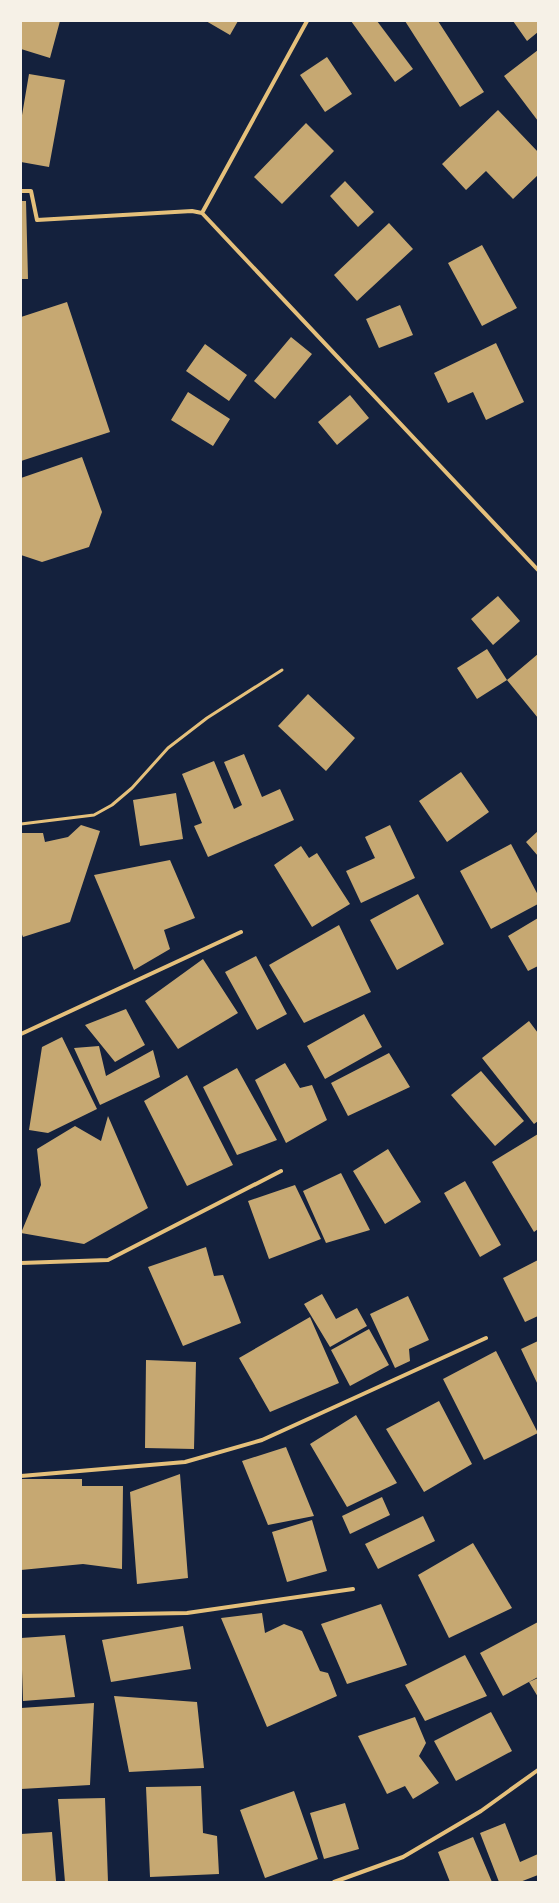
<svg xmlns="http://www.w3.org/2000/svg" width="559" height="1903" font-family="Raleway,sans-serif">
  <style>
    .building { fill: #c6a872 }
    .lines { fill: none; stroke-linecap: round; stroke-linejoin: round }
    .service { stroke: #e5c07b; stroke-width: 3 }
    .minor { stroke: #e5c07b; stroke-width: 4 }
  </style>
  <rect width="100%" height="100%" fill="#14213d"/>
  <!-- building -->
  <path class="building" d="M21,21H60L50,58L21,49Z
    M206,21H238L230,35Z
    M351,21H377L413,69L395,82Z
    M405,21H438L484,92L460,107Z
    M513,21H538V32L527,41Z
    M538,50V121L504,76Z
    M327,57L352,94L325,112L300,75Z
    M29,74L65,80L49,167L21,162V121Z
    M498,110L538,152V175L513,199L486,171L466,190L442,164Z
    M306,123L334,151L282,204L254,177Z
    M345,181L374,212L358,227L330,196Z
    M21,201H26L28,279H21Z
    M389,223L413,249L357,301L334,275Z
    M482,245L517,308L482,326L448,263Z
    M67,302L110,432L21,461V317Z
    M400,305L413,335L379,348L366,319Z
    M291,337L312,354L275,399L254,381Z
    M496,343L524,402L486,420L473,392L448,403L434,373Z
    M205,344L247,375L229,401L186,371Z
    M188,392L230,419L213,446L171,420Z
    M350,395L369,418L337,445L318,422Z
    M82,457L102,512L89,547L42,562L21,555V478Z
    M498,596L520,621L493,645L471,619Z
    M487,649L507,680L477,699L457,668Z
    M538,654V718L507,680Z
    M308,694L355,738L326,771L278,726Z
    M244,754L262,797L280,789L294,820L208,857L194,826L202,823L182,774L214,761L234,809L242,805L224,762Z
    M461,772L489,812L447,842L419,801Z
    M176,793L183,839L140,846L133,800Z
    M81,825L100,831L70,922L23,937L21,932V833H43L45,842L68,837Z
    M390,825L415,878L361,903L346,871L375,858L365,837Z
    M538,831V856L526,842Z
    M511,844L538,895V904L491,929L460,871Z
    M301,846L309,858L317,853L350,904L312,927L274,865Z
    M170,860L195,918L164,930L170,949L134,970L94,875Z
    M418,894L444,944L397,970L370,920Z
    M538,918V966L528,971L508,936Z
    M339,925L371,992L304,1023L269,965Z
    M256,956L287,1014L257,1030L225,972Z
    M203,959L238,1013L178,1049L145,1001Z
    M126,1009L145,1045L115,1062L85,1025Z
    M364,1014L382,1047L325,1079L307,1046Z
    M529,1021L538,1033V1121L534,1124L482,1058Z
    M62,1037L97,1109L48,1133L29,1130L42,1047Z
    M99,1046L106,1076L153,1050L160,1077L100,1105L74,1048Z
    M389,1053L410,1087L348,1116L331,1083Z
    M285,1063L300,1088L312,1085L327,1120L286,1143L255,1080Z
    M237,1068L277,1140L237,1155L203,1087Z
    M481,1071L524,1121L495,1146L451,1095Z
    M187,1075L233,1165L187,1186L144,1101Z
    M108,1116L148,1208L84,1244L21,1233L41,1185L37,1149L75,1126L101,1141Z
    M538,1134V1229L534,1232L492,1162Z
    M388,1149L421,1202L385,1224L353,1171Z
    M341,1173L370,1230L326,1243L303,1191Z
    M465,1181L501,1245L480,1257L444,1193Z
    M295,1185L321,1239L269,1259L248,1201Z
    M206,1247L214,1276L223,1275L241,1323L183,1346L148,1267Z
    M538,1260V1316L525,1322L503,1278Z
    M322,1294L336,1319L357,1308L367,1326L330,1347L304,1304Z
    M408,1296L429,1340L409,1349L410,1361L395,1368L370,1314Z
    M310,1317L339,1383L270,1412L239,1358Z
    M369,1329L389,1365L350,1386L331,1350Z
    M538,1341V1385L521,1349Z
    M496,1351L538,1433L484,1460L443,1379Z
    M146,1360L196,1362L194,1449L145,1448Z
    M439,1401L472,1464L424,1492L386,1429Z
    M356,1415L397,1483L347,1507L310,1444Z
    M286,1447L314,1516L268,1525L242,1461Z
    M180,1474L188,1578L137,1584L130,1492Z
    M21,1479H82V1486H123L122,1569L83,1564L21,1570Z
    M382,1497L390,1515L350,1534L342,1516Z
    M423,1516L435,1541L378,1569L365,1544Z
    M312,1520L327,1571L287,1582L272,1532Z
    M473,1543L512,1608L449,1638L418,1575Z
    M381,1604L407,1665L347,1684L321,1624Z
    M262,1613L265,1633L284,1624L302,1631L320,1671L328,1673L337,1696L267,1727L221,1618Z
    M538,1622V1677L503,1696L480,1653Z
    M183,1626L191,1669L111,1682L102,1640Z
    M65,1635L75,1697L23,1701L21,1638Z
    M465,1655L487,1696L425,1721L405,1685Z
    M538,1678V1697L529,1682Z
    M114,1696L197,1702L204,1768L129,1772Z
    M94,1703L90,1785L21,1789V1708Z
    M491,1712L512,1751L456,1781L434,1741Z
    M415,1717L426,1743L419,1756L439,1783L413,1799L405,1786L387,1794L358,1736Z
    M201,1786L203,1833L217,1836L219,1874L150,1877L146,1787Z
    M294,1791L318,1859L265,1878L240,1810Z
    M105,1798L108,1882H65L58,1799Z
    M345,1803L359,1849L324,1859L310,1813Z
    M505,1823L520,1862L538,1854V1875L520,1882H499L480,1833Z
    M52,1832L56,1881H21V1834Z
    M473,1837L492,1882H450L438,1852Z"/>
  <g class="lines">
    <!-- service -->
    <path class="service" d="M21,824L94,815L112,805L132,788L168,748L207,718L282,670"/>
    <!-- minor -->
    <path class="minor" d="M21,191H31L37,220L192,211L202,213L538,570
      M202,213L307,21
      M21,1034L241,932
      M21,1263L108,1260L281,1171
      M21,1476L185,1462L262,1440L486,1338
      M21,1616L187,1613L353,1589
      M334,1882L403,1857L481,1811L538,1770"/>
  </g>
  <!-- border -->
  <rect width="559" height="1903" fill="none" stroke="#f6f1e7" stroke-width="44"/>
</svg>
